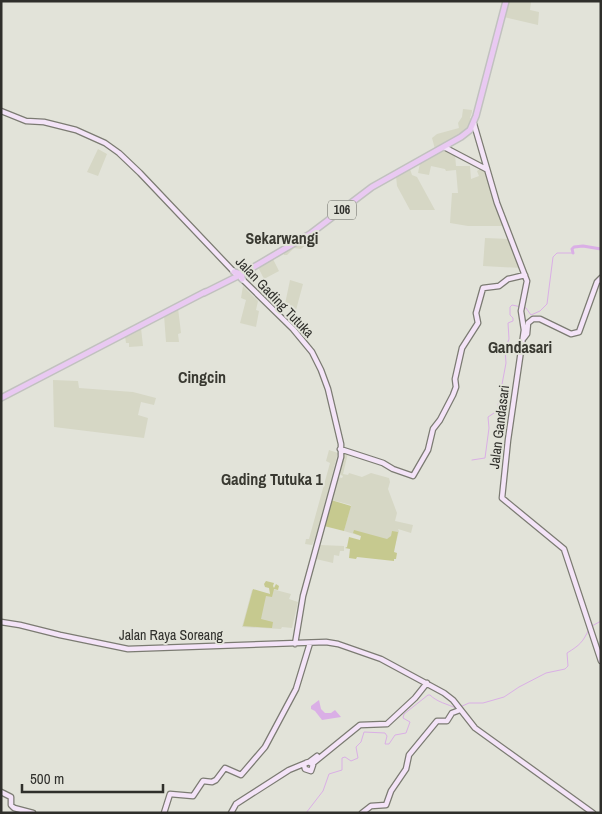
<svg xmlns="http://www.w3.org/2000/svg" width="602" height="814" font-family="'Archivo Narrow',sans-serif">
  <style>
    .built { fill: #d6d7c5 }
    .green { fill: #c6c98f }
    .water { fill: #daafe6 }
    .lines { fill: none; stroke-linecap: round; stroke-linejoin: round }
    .stream { stroke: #daafe6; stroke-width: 1 }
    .river { stroke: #daafe6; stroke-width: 3 }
    .secondary-casing { stroke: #7b7b72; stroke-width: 7 }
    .primary-casing { stroke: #c1c1bf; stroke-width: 8 }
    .secondary { stroke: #f4e4f8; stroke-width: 4.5 }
    .primary { stroke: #e9c9f2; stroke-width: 5 }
    .labels { text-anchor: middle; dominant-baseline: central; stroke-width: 4; stroke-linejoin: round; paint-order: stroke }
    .shield { fill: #e2e3d9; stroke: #65655f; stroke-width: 1 }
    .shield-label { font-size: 12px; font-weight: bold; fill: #2f2f2b }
    .street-label { font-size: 14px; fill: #2f2f2b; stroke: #e2e3d9 }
    .quarter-label { font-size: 16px; font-weight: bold; fill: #393931; stroke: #e2e3d9 }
  </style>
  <rect width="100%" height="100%" fill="#e2e3d9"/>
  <!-- built -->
  <path class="built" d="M508,1H531L530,10L539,12L538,25L504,17Z
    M463,109L472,110V112L470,118L474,120L469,129L454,139L435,149L432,138L437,134L459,128L458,123L462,117Z
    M98,149L107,154L98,176L87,172Z
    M444,149L455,154L456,166H470L471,179L479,176L477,171L481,168L487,172L505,226H468L450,223L452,193H458L456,170L446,171L445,169L431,166L429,175L418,173L420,163Z
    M410,169L412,175L417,177L435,210H410L397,186L396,176Z
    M315,233L319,239L315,243L313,239L308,242V243L301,249L294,248L287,255H284L283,253Z
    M485,238L510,239L522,268L483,266Z
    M273,259L279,271L264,279L258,267Z
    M290,280L303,284L292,325L287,319L291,305L285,304Z
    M243,286L258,301L256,310L259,311L256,327L240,323L246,300L241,298Z
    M178,308L181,333L178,334L179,342H166L164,315Z
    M141,328L143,346L129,347V343H126L125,336Z
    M53,380L78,381L79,388L133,392L156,398L154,405L141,402L138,415L148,418L144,438L54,427Z
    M329,450L338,453L337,456L316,537L312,545L305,544L306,539H309L330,463L326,461Z
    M344,452L348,453L343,474L348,475L349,473L362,477L371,473L389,478L390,482L388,489L397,513L395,521L413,525L411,533L398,529L399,531L395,546L344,531L351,505L332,500L338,477L342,478L343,476L339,474Z
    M320,545L344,546V551H340L339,556L334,555L333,563L316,559Z
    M272,589L291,594L289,599L298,602L292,628L282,627L281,629L242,627L252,590L270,594Z"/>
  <!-- green -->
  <path class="green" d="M331,500L351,506L344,531L324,526Z
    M354,530L387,539L391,536L392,531L398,532L394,552L397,553L396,559H394V561L357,557L356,559L349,558L350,549L345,548L347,547L349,537L360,540L361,536L353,533Z
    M266,581L274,583L273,586L274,588L276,584L279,586L278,590L274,589L272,597L266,596L261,619L273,622L272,628L243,626L253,589L270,594L269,588L265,587L264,584Z"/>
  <!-- water -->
  <path class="water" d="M319,700L321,709L325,713H331L335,710L341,717L322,720L315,711L311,709V706Z"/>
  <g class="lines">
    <!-- stream -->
    <path class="stream" d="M472,460L485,458L489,428L488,417L497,411L506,363L505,349L509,339L508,323L513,321V318L510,315V307L512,305L526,308L531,315L540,311L547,304L553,257L557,253H573
      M592,626L601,621
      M460,707L469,703H483L504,697L519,687L546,673L565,669L568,666L567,653C580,645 583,642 589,629
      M306,813L323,791L329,774L342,770V758L345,757L351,761L358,758L356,747L361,742L364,732L385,733L387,736L385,744H389L395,735L406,733L410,722L403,718L404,714L428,695H430C437,702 447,704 456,708"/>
    <!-- river -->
    <path class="river" d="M573,253L572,249L574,247L583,246L601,249"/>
    <!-- secondary casing -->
    <g class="secondary-casing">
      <path id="secondary" d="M1,111L26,121L44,122L76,130L105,143L119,153L140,173L235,273
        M474,124L497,203L527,281L521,311L524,330L508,440L502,498L564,549L601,661
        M444,147L486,169
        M241,278L293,329L312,352L321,370L328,389L341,444V457L303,596L295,644
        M524,338L527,334L528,323L533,319H540L571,334L579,332L597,282L601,278
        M340,449L383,463L393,469L413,476L428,450L433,429L440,420L453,395L456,387L455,379L462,348L478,323L476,313L483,288L499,286L508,279L525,275
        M1,622L20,625L60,635L128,649L326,642L338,644L381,659L444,693L453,700L475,728L593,813
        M309,762L317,756
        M312,764L360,725L387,724L415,698L427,683
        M1,792L11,797V805L14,808L33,813
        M164,813L170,794L193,796L203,781L212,782L216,780L225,768L241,775L265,747L296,689L310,643
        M231,813L236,804L289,770L306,763L309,762L313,765L311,771L305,769L304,765L306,763
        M362,813L371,806L386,805L391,791L406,769L409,755L437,721H447L452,713L460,710"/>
    </g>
    <!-- primary casing -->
    <g class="primary-casing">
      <path id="primary" d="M234,272L242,274V279
        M204,293L240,275L310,234L372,187L461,137L470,130L476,116L506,1
        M1,398L205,292"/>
    </g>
    <!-- secondary -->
    <use href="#secondary" class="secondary"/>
    <!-- primary -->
    <use href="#primary" class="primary"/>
  </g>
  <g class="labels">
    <!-- shield labels -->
    <rect class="shield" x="328" y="200.5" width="28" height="19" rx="4"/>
    <g class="shield-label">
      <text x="342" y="210">106</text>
    </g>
    <!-- street labels -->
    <g class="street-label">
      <text transform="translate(275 297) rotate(46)">Jalan Gading Tutuka</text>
      <text transform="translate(499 427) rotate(-83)">Jalan Gandasari</text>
      <text x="171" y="635">Jalan Raya Soreang</text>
    </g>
    <!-- quarter labels -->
    <g class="quarter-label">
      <text x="282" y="238">Sekarwangi</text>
      <text x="520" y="347">Gandasari</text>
      <text x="202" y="377">Cingcin</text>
      <text x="272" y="479">Gading Tutuka 1</text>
    </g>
  </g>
  <!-- border -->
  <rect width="602" height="814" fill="none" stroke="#2f2f2b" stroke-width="5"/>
  <!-- scale -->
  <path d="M22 784v8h141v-8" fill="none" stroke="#2f2f2b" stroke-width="2.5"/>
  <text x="30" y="784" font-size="15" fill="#2f2f2b" stroke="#e2e3d9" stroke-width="4" paint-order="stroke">500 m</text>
</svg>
